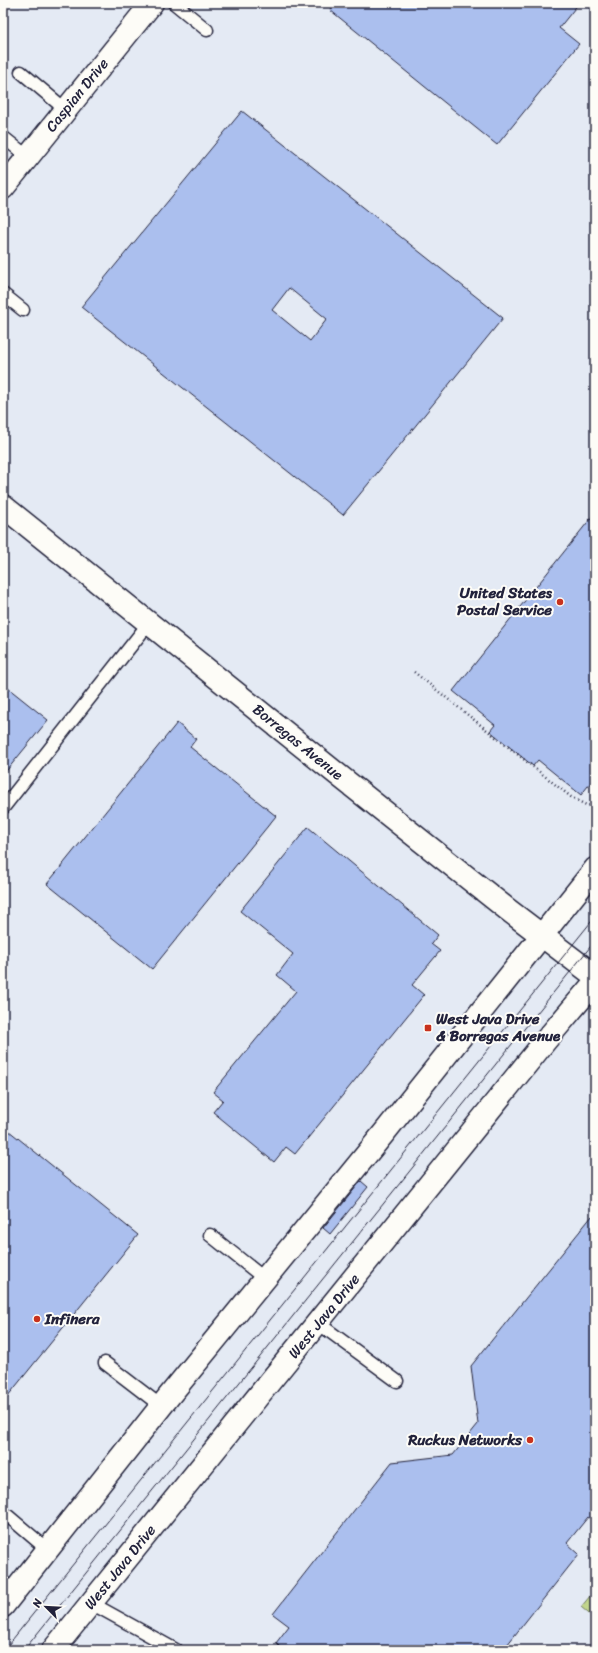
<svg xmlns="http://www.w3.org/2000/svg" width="598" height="1653" font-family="Sriracha,sans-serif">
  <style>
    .built { fill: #e4eaf4 }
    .park { fill: #c1d58b; stroke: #727c63 }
    .building { fill: #abbfee; stroke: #22223b; fill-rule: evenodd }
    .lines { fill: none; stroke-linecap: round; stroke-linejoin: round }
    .service-casing { stroke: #22223b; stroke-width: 15 }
    .minor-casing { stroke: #22223b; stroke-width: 25 }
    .tertiary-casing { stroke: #22223b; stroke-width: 25 }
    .secondary-casing { stroke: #22223b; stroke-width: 25 }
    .path { stroke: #22223b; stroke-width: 2.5; stroke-dasharray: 1 3; stroke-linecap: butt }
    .service { stroke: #fdfcf7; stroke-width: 12 }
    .minor { stroke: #fdfcf7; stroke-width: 22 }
    .tertiary { stroke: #fdfcf7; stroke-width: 22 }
    .secondary { stroke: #fdfcf7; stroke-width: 22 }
    .tram { stroke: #22223b; stroke-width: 1 }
    .poi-dot { fill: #c8321e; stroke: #fdfcf7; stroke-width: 1.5 }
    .labels { text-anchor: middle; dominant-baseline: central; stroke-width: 4; stroke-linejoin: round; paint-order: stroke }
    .street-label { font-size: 15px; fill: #22223b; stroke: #fdfcf7 }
    .poi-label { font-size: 15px; font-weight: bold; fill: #22223b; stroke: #fdfcf7; text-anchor: end }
  </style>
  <rect width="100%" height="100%" fill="#fdfcf7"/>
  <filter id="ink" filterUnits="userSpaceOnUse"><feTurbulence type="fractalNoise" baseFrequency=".025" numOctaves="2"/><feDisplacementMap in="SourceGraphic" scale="8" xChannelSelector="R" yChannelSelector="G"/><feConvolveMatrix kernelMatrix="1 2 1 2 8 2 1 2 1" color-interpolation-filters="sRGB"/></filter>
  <g filter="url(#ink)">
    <!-- built -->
    <path class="built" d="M3,3H595V1650H3Z"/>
    <!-- park -->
    <path class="park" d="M595,1590V1619L581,1607Z"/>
    <!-- building -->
    <path class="building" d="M336,3H579L559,28L579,44L497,145L330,10Z
      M242,111L503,318L343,515L81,307ZM289,288L327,319L310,341L272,310Z
      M595,513V777L581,795L538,760L533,766L490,731L495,725L453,691Z
      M3,684L48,720L3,775Z
      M177,723L196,739L190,747L276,816L152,969L47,884Z
      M308,827L438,935L431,944L440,951L412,985L424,995L295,1154L286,1147L274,1162L213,1112L223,1100L213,1092L296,991L277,975L293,954L240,911Z
      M3,1126L138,1235L3,1402Z
      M361,1181L368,1187L330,1234L323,1228Z
      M592,1216L595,1219V1523L588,1517L567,1543L579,1554L503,1650H283L276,1643L289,1626L273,1614L392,1462L453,1455L478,1424L471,1366Z"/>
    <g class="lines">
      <!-- service casing -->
      <g class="service-casing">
        <path id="service" d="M174,3L207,30
          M21,72L66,110
          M3,137L28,157
          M3,294L23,310
          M3,808L149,623
          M210,1235L265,1279
          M318,1323L397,1381
          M105,1363L161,1406
          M8,1516L48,1550
          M3,1582L15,1592
          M91,1603L176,1650"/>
      </g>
      <!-- minor casing -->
      <g class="minor-casing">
        <path id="minor" d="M3,188L152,3"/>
      </g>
      <!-- tertiary casing -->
      <g class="tertiary-casing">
        <path id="tertiary" d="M3,506L337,774L507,909L595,976"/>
      </g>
      <!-- secondary casing -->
      <g class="secondary-casing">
        <path id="secondary" d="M3,1606L170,1395L384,1133L595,869
          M53,1650L546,1040L595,982"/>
      </g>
      <!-- path -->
      <path class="path" d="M414,672L571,797L586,805L595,806"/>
      <!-- service -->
      <use href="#service" class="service"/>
      <!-- minor -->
      <use href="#minor" class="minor"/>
      <!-- tertiary -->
      <use href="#tertiary" class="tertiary"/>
      <!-- secondary -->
      <use href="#secondary" class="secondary"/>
      <!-- tram -->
      <path class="tram" d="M4,1650L595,917
        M24,1650L595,941"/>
    </g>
  </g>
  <!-- markers -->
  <g class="poi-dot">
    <circle cx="560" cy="602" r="4"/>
    <rect x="424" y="1024" width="8" height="8" rx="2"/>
    <circle cx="37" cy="1319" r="4"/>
    <circle cx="530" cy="1440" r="4"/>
  </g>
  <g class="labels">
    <!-- street labels -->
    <g class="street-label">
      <text transform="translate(77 95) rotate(-51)">Caspian Drive</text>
      <text transform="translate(298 742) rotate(39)">Borregas Avenue</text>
      <text transform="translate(324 1316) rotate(-51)">West Java Drive</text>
      <text transform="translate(120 1567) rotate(-51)">West Java Drive</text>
    </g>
    <!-- poi labels -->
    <g class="poi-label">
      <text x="552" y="593">United States<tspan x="552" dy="17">Postal Service</tspan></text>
      <text x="436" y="1019" text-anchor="start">West Java Drive<tspan x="436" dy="17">&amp; Borregas Avenue</tspan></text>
      <text x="45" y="1319" text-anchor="start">Infinera</text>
      <text x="522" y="1440">Ruckus Networks</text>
    </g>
  </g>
  <!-- margin -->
  <rect width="598" height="1653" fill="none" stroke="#fdfcf7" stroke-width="16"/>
  <rect x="8" y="8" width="582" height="1637" fill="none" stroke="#22223b" stroke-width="1.5" filter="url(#ink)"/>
  <!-- north arrow -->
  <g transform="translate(46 1607) rotate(294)" stroke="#fdfcf7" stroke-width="3" paint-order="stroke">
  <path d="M0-3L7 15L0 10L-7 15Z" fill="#22223b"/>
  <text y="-6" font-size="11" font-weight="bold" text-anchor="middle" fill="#22223b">N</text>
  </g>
</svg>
